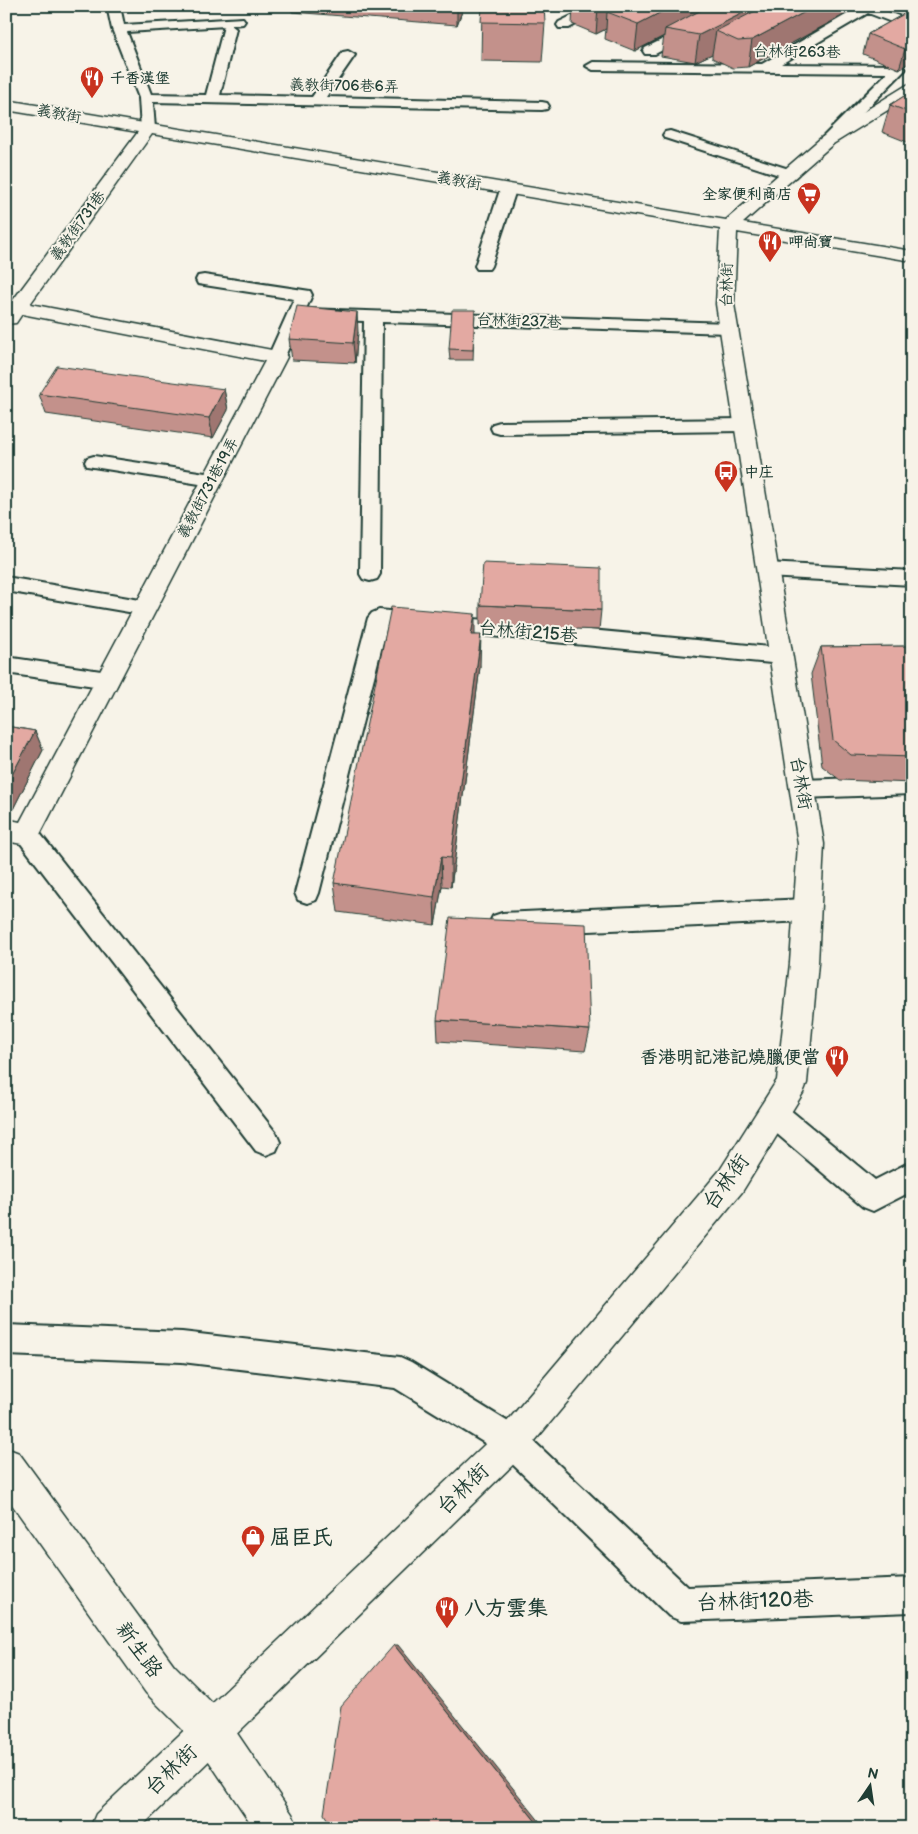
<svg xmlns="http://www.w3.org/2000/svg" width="918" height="1834" font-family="'Balsamiq Sans','LXGW WenKai TC',sans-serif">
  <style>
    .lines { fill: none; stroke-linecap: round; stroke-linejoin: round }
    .service-casing { stroke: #1f3d34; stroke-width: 4 }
    .minor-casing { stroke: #1f3d34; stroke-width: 3 }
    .tertiary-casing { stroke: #1f3d34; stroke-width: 3 }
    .service { fill: #f7f3e8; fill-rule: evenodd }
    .minor { fill: #f7f3e8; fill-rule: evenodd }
    .tertiary { fill: #f7f3e8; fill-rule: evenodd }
    .wall { fill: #c3918b; stroke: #1f3d34 }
    .shaded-wall { fill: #9f7671; stroke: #1f3d34 }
    .building { fill: #e3a9a2; stroke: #1f3d34 }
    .labels { text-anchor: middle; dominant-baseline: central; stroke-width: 4; stroke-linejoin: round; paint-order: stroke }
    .far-street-label { font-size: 15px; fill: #1f3d34; stroke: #f7f3e8 }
    .far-poi-label { font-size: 15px; font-weight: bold; fill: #1f3d34; stroke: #f7f3e8; text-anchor: start }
    .street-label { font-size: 18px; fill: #1f3d34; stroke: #f7f3e8 }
    .poi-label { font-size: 18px; font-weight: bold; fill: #1f3d34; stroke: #f7f3e8; text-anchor: end }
    .near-street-label { font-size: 21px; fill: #1f3d34; stroke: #f7f3e8 }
    .near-poi-label { font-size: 21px; font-weight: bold; fill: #1f3d34; stroke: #f7f3e8; text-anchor: start }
  </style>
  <rect width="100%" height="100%" fill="#f7f3e8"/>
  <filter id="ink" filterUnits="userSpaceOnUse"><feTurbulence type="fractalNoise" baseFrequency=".02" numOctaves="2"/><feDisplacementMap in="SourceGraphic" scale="10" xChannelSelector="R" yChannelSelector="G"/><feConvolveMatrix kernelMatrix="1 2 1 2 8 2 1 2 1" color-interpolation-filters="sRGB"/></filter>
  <g filter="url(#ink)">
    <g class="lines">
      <!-- service casing -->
      <g class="service-casing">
        <path id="service" d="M107,6H120L124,25L243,18L245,21L243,24L231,25L236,29L220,95L312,97L343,52L348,51L355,55L326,97L542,102L547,103L549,106L547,109L542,110L153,102L155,129L153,132H143L141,129L139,98L112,29ZM224,26L206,95L151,94L127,32L226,26Z
          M592,6H609L569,28H559L557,25L559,22Z
          M730,6H747L655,54H645L643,51L645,48Z
          M854,6H872L912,21V30L868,13L781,64L899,65L906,69L832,144H822L820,141L822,138L887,73L593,70L586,66L593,62L762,64L856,9Z
          M670,131L795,171L798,174L795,177H785L665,138L663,135L665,132Z
          M508,185L513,187L516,190L491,266L489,269H477L475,266L500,190L503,187Z
          M204,275L310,291L312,295L306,309L729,323L735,324L738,328L735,332L729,333L382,322L380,574L377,579L370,581L363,579L360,574L364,321L301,319L283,361L277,362L271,361L268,357L294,299L198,284L196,280L198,276Z
          M744,419L751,421L753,425L751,429L744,431L500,434L493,432L491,428L493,424L500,422Z
          M94,456L212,474L219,476L222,480L219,484L212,486L87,466L85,462L87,458Z
          M767,563L912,571V585L767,577L760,575L757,570L760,565Z
          M6,577L146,601L153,603L156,608L153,613L146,615L6,591Z
          M379,610L781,648L789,650L792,656L789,662L781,664L387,626L319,893L316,900L307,903L298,900L295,893L368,618L372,613Z
          M6,657L108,672L116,674L119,680L116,686L108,688L6,673Z
          M912,776V794L802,798L794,796L790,789L794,782L802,780Z
          M27,824L35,827L276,1133L280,1142L276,1151L266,1155L256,1151L19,841L15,834L19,827Z
          M807,899L816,903L819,910L816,917L807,921L502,935L493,932L489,924L493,916L502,913Z
          M773,1100L783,1104L875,1180L912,1161V1191L873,1211L863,1207L763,1122L759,1113L763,1104Z
          M6,1325L182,1332L400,1357L411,1362L523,1431L688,1587L912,1578V1612L681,1621L669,1616L501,1453L395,1388L182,1362L6,1355Z"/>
      </g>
      <!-- minor casing -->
      <g class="minor-casing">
        <path id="minor" d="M912,83V95L833,144L743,223L912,251V261L737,232L734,304L824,844L818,963L807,1083L803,1093L742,1192L524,1454L140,1828H90L96,1814L500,1430L720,1170L777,1080L790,963L798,844L716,304L720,229L152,134L30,304L277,351L284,353L287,357L36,842L27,845L6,841V819L20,822L265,361L22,314L16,323L6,324L8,307L138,132L6,110V100L726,220L821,138L907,85Z"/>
      </g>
      <!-- tertiary casing -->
      <g class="tertiary-casing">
        <path id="tertiary" d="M6,1448L19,1453L174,1665L226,1717L292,1814L298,1828H254L198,1745L146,1693L6,1496Z"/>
      </g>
      <!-- service -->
      <use href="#service" class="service"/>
      <!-- minor -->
      <use href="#minor" class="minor"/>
      <!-- tertiary -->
      <use href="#tertiary" class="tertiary"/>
    </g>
    <!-- wall -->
    <path class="wall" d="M291,6H464L457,25L292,12Z
      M482,6L545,23L542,62L481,61Z
      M573,6H854L853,10L748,67L733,68L712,58V54L695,62L661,56L664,36L635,51L605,39L606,29L596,34L572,24Z
      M881,6H898L891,10Z
      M911,10L912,61L899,69L863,54L868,34Z
      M912,91V144L882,132L890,105Z
      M475,310L473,360H450L449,349Z
      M358,332L355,363L292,360L289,339Z
      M224,389L228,410L213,438L46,414L39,394Z
      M480,605L601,610L599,630L480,625Z
      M475,635L480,667L451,887L442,886L435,925L338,912L334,883Z
      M912,646V783L840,780L822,766L811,674L821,647Z
      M6,726L35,731L43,750L10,815L6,814Z
      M437,1020L590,1030L585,1051L438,1041Z"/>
    <!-- shaded-wall -->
    <path class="shaded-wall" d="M457,6H464L457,25Z
      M601,6H653L607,12L606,29L596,34L598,8Z
      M673,6H722L665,29L664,36L635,51L638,24Z
      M757,6H803L716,31L712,54L695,62L699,35Z
      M816,6H854L853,10L748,67L752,40Z
      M892,6H898L891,10Z
      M912,45V61L899,69L905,49Z
      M357,312L358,332L355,363L353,343Z
      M224,389L228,410L213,438L209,418Z
      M475,614V647L471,635Z
      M481,635L480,667L451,887V858Z
      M35,731L43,750L10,815L6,807V786Z
      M441,857L442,886L435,925L434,897Z
      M394,1645H398L545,1828H541Z"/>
    <!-- building -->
    <path class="building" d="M482,6H544L545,23L481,22Z
      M619,6H673L638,24L607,12Z
      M709,6H757L699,35L665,29Z
      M765,6H816L752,40L738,41L716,31Z
      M911,10H912V45L905,49L868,34Z
      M912,91V113L890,105Z
      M297,306L357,312L353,343L289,339Z
      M452,310H475L473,350L449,349Z
      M57,366L224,389L209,418L39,394Z
      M483,563L601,568V610L480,605Z
      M391,607L475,614L471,635H481L451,858L441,857L434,897L334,883Z
      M912,646V757L851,755L833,740L821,647Z
      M6,726L35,731L6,786Z
      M450,918L586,924L590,1030L437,1020Z
      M394,1645L541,1828H333L324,1814L341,1706Z"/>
  </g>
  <!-- icons -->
  <defs>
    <g id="restaurant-pin" transform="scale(1.25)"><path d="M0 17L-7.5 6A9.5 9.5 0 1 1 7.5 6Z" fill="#c8321e" stroke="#f7f3e8"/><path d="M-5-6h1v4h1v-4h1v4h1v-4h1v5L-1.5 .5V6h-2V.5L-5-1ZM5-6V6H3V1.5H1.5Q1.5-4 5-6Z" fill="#fff"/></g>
    <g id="supermarket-pin" transform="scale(1.25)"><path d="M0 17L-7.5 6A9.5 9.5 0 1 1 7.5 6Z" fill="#c8321e" stroke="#f7f3e8"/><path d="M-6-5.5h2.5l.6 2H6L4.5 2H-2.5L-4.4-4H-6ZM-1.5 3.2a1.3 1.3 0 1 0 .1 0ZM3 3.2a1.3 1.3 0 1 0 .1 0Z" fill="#fff"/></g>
    <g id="bus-pin" transform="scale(1.25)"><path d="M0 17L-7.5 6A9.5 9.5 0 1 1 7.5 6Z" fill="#c8321e" stroke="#f7f3e8"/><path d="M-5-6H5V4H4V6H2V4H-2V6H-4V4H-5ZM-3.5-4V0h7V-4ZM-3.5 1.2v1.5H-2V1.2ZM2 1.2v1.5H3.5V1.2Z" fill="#fff"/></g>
    <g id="shop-pin" transform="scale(1.25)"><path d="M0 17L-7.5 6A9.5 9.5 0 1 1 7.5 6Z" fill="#c8321e" stroke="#f7f3e8"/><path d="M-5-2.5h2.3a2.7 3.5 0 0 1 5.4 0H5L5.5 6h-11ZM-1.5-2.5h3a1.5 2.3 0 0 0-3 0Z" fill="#fff"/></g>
  </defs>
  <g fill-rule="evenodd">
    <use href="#restaurant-pin" x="92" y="78"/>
    <use href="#supermarket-pin" x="809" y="194"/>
    <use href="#restaurant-pin" x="770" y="242"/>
    <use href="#bus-pin" x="726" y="472"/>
    <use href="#restaurant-pin" x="837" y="1057"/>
    <use href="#shop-pin" x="253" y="1537"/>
    <use href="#restaurant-pin" x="447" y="1608"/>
  </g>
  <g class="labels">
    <!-- far-street labels -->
    <g class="far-street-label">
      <text transform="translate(797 52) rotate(1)">台林街263巷</text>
      <text transform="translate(344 86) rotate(1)">義教街706巷6弄</text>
      <text transform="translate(59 114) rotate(10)">義教街</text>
      <text transform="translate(459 181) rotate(10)">義教街</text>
      <text transform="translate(78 226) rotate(-54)">義教街731巷</text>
      <text transform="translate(727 285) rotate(-89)">台林街</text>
      <text transform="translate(519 321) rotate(2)">台林街237巷</text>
      <text transform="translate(208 488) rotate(-62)">義教街731巷19弄</text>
    </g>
    <!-- far-poi labels -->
    <g class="far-poi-label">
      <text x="110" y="78">千香漢堡</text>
      <text x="792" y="194" text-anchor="end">全家便利商店</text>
      <text x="788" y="242">呷尚寶</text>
      <text x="744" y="472">中庄</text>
    </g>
    <!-- street labels -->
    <g class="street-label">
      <text transform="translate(528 632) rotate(5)">台林街215巷</text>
      <text transform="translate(801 783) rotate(81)">台林街</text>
    </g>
    <!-- poi labels -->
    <g class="poi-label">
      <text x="820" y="1057">香港明記港記燒臘便當</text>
    </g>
    <!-- near-street labels -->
    <g class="near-street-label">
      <text transform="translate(726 1182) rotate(-54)">台林街</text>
      <text transform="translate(463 1489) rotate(-44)">台林街</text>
      <text transform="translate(755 1601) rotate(-2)">台林街120巷</text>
      <text transform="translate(139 1650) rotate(54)">新生路</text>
      <text transform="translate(171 1770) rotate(-43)">台林街</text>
    </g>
    <!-- near-poi labels -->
    <g class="near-poi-label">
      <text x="270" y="1537">屈臣氏</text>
      <text x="464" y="1608">八方雲集</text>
    </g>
  </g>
  <!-- margin -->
  <rect width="918" height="1834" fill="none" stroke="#f7f3e8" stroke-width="25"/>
  <rect x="12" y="12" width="893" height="1809" fill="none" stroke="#1f3d34" stroke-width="2" filter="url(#ink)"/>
  <!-- north arrow -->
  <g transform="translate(870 1786) rotate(13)" stroke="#f7f3e8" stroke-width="4" paint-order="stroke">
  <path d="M0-4L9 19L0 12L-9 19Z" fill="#1f3d34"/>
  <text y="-8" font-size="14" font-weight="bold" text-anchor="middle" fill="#1f3d34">N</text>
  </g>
</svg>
